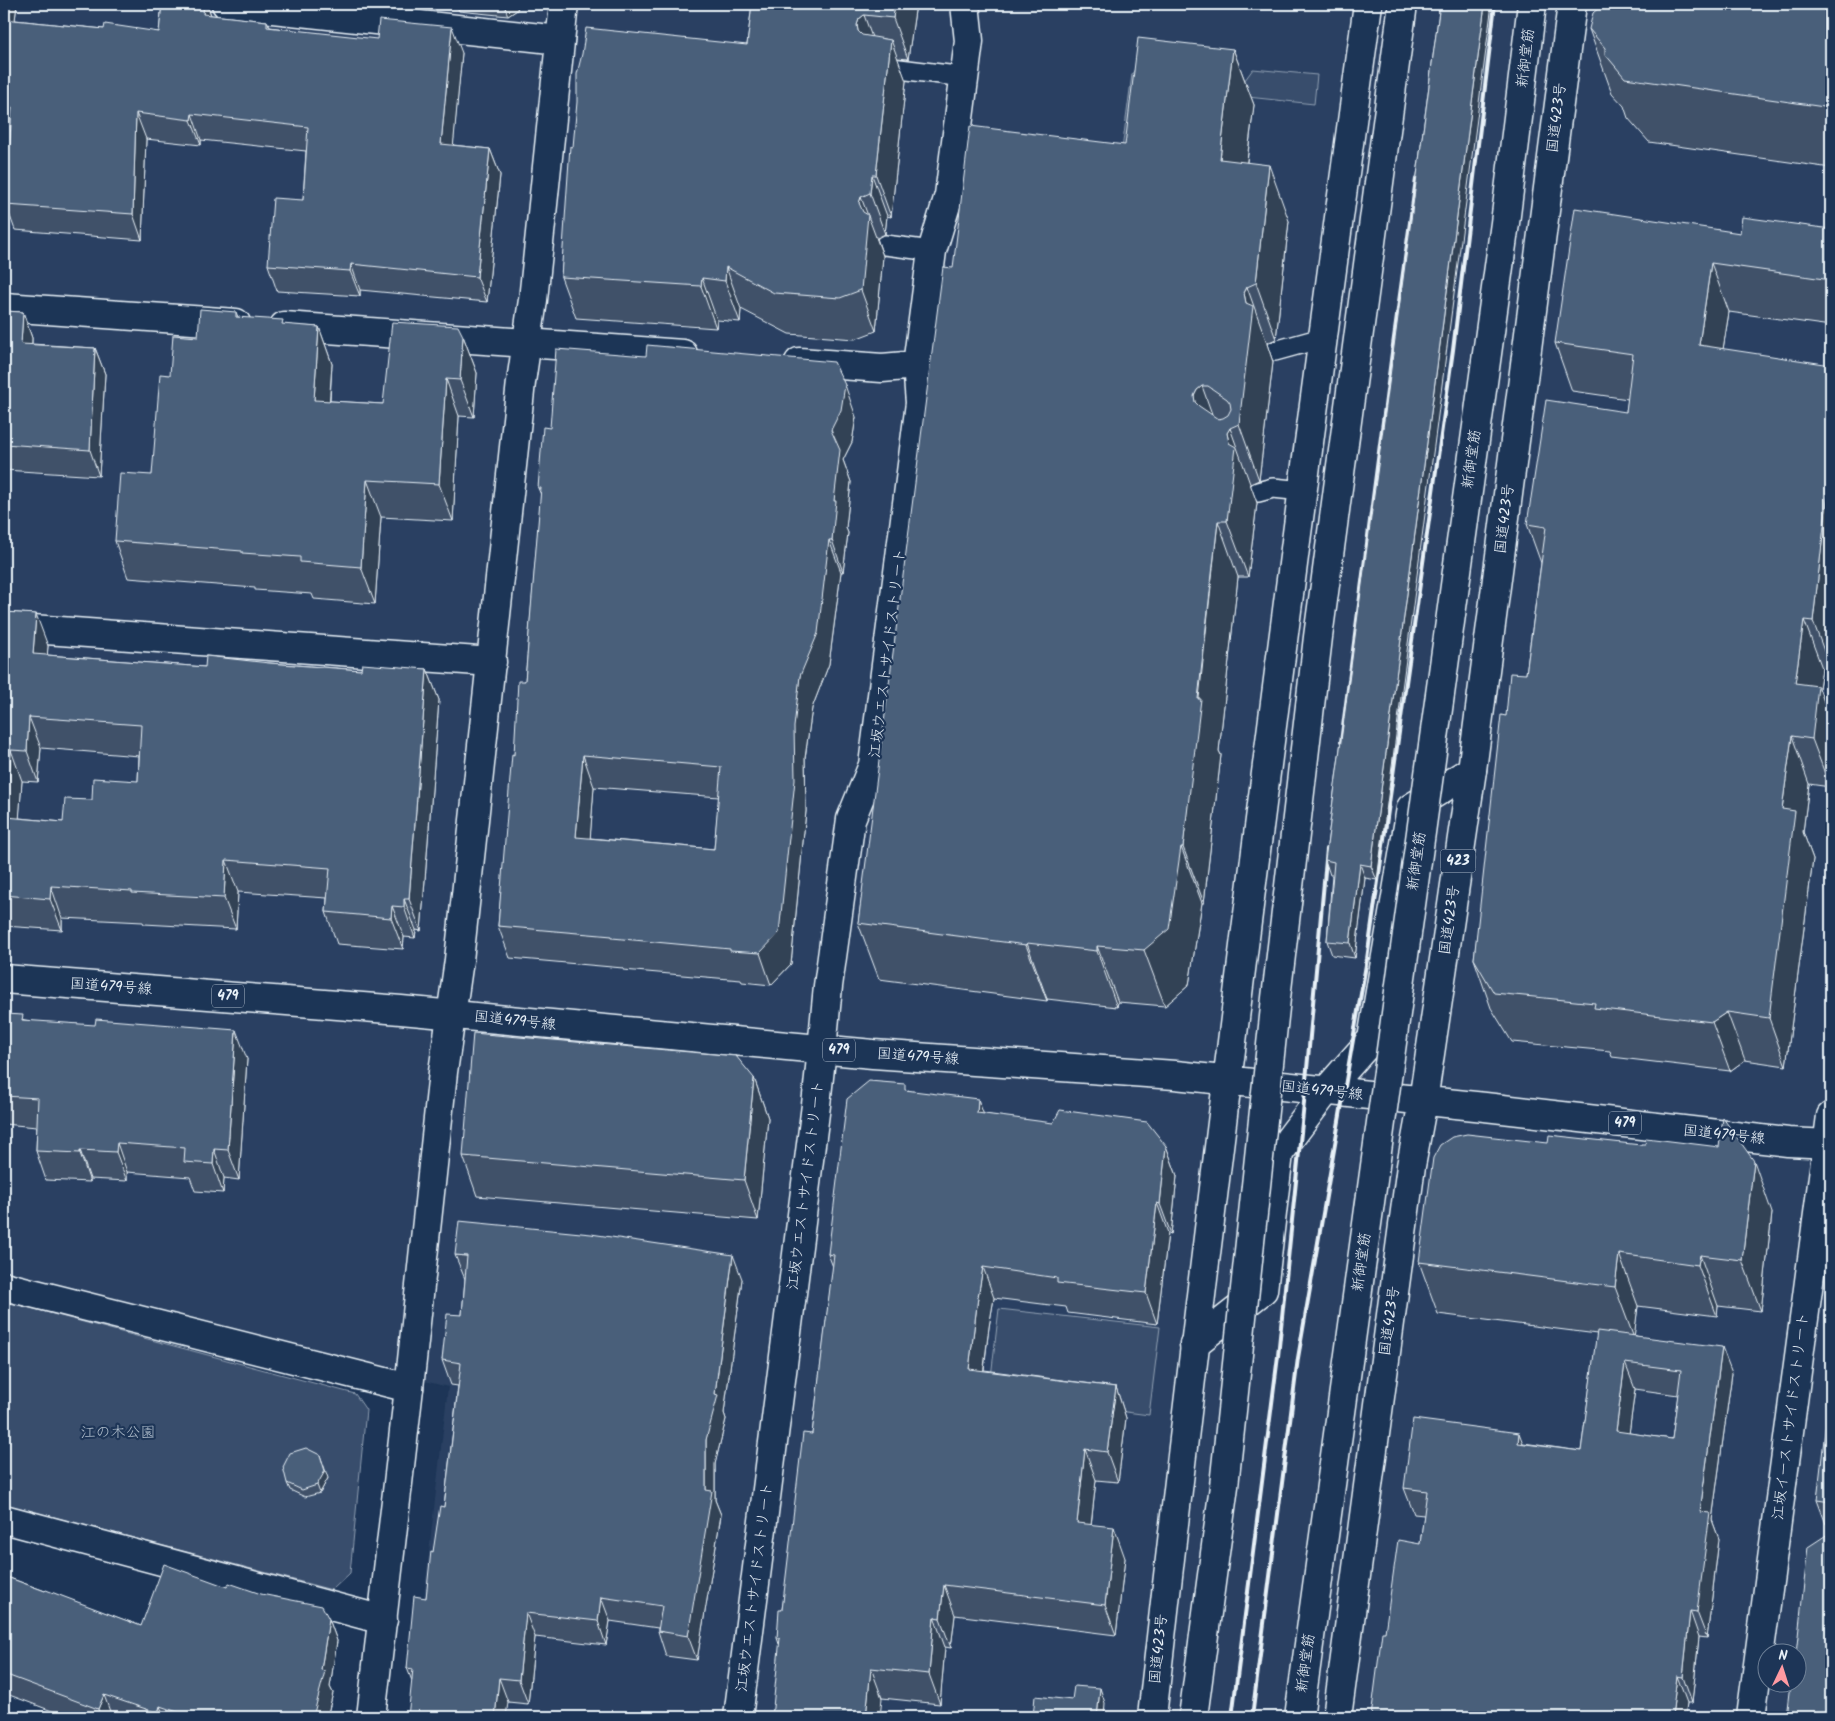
<svg xmlns="http://www.w3.org/2000/svg" width="1835" height="1721" font-family="Kalam,'Klee One',sans-serif">
  <style>
    .built { fill: #2a4162; fill-rule: evenodd }
    .green { fill: #374d6c; stroke: #909fb2 }
    .lines { fill: none; stroke-linecap: round; stroke-linejoin: round }
    .lane-casing { stroke: #e8f1f8; stroke-width: 22 }
    .street-casing { stroke: #e8f1f8; stroke-width: 31 }
    .secondary-casing { stroke: #e8f1f8; stroke-width: 31 }
    .highway-casing { stroke: #e8f1f8; stroke-width: 31 }
    .lane { stroke: #1d3557; stroke-width: 19 }
    .street { stroke: #1d3557; stroke-width: 28 }
    .secondary { stroke: #1d3557; stroke-width: 28 }
    .highway { stroke: #1d3557; stroke-width: 28 }
    .rail { stroke: #e8f1f8; stroke-width: 4 }
    .highway-bridge-casing { stroke: #e8f1f8; stroke-width: 31; stroke-linecap: butt }
    .highway-bridge { stroke: #1d3557; stroke-width: 28 }
    .wall { fill: #3f5169; stroke: #e8f1f8; fill-rule: evenodd }
    .shaded-wall { fill: #334255; stroke: #e8f1f8 }
    .building { fill: #495e7a; stroke: #e8f1f8; fill-rule: evenodd }
    .labels { text-anchor: middle; dominant-baseline: central; stroke-width: 4.5; stroke-linejoin: round; paint-order: stroke }
    .shield { fill: #1d3557; stroke: #abb9c8; stroke-width: 1 }
    .shield-label { font-size: 14px; font-weight: bold; fill: #e8f1f8 }
    .street-label { font-size: 15px; fill: #e8f1f8; stroke: #1d3557 }
    .park-label { font-size: 15px; fill: #b3c0ce; stroke: #1d3557 }
  </style>
  <rect width="100%" height="100%" fill="#1d3557"/>
  <filter id="ink" filterUnits="userSpaceOnUse"><feTurbulence type="fractalNoise" baseFrequency=".02" numOctaves="2"/><feDisplacementMap in="SourceGraphic" scale="10" xChannelSelector="R" yChannelSelector="G"/><feConvolveMatrix kernelMatrix="1 2 1 2 8 2 1 2 1" color-interpolation-filters="sRGB"/></filter>
  <g filter="url(#ink)">
    <!-- built -->
    <path class="built" d="M4,4H1831V1717H410L448,1387L4,1272ZM1768,1654H1798V1684H1768Z"/>
    <!-- green -->
    <path class="green" d="M1142,57L1232,83L1245,80L1253,69L1317,75L1314,104L1153,87L1140,196L1121,157L1132,74Z
      M4,1301L355,1394L366,1410L350,1573L332,1590L4,1504Z
      M999,1309L1160,1327L1149,1415L989,1394Z"/>
    <g class="lines">
      <!-- lane casing -->
      <g class="lane-casing">
        <path id="lane" d="M883,67L965,77
          M885,245L932,251
          M1275,351L1322,338
          M1258,492L1273,488L1303,491"/>
      </g>
      <!-- street casing -->
      <g class="street-casing">
        <path id="street" d="M226,4L560,40
          M526,343L683,354
          M799,362L882,368L917,365
          M4,627L492,662
          M822,1049L828,986L851,819L873,765L920,403L917,365L932,251L949,195L969,41L965,4
          M4,1286L409,1388
          M1194,1344L1263,1290L1279,1153L1325,1092L1372,1039L1411,808L1472,770
          M4,1519L383,1620"/>
      </g>
      <!-- secondary casing -->
      <g class="secondary-casing">
        <path id="secondary" d="M4,307L236,323
          M284,326L526,343
          M371,1717L409,1388L443,1072L459,960L521,382L533,300L564,4
          M738,1717L816,1105L822,1049
          M1751,1717L1831,1116"/>
      </g>
      <!-- highway casing -->
      <g class="highway-casing">
        <path id="highway" d="M4,979L401,1010L873,1054L1175,1075L1485,1107L1788,1142L1831,1144
          M1152,1717C1216,1145 1290,574 1368,4
          M1337,1717L1411,1166L1423,1101L1472,770L1572,4"/>
      </g>
      <!-- lane -->
      <use href="#lane" class="lane"/>
      <!-- street -->
      <use href="#street" class="street"/>
      <!-- secondary -->
      <use href="#secondary" class="secondary"/>
      <!-- highway -->
      <use href="#highway" class="highway"/>
      <!-- rail -->
      <path class="rail" d="M1341,742L1393,345L1416,179
        M1232,1717L1278,1356L1303,1113L1327,849
        M1252,1717L1298,1358L1367,959L1453,350L1495,4"/>
      <!-- highway-bridge casing -->
      <g class="highway-bridge-casing">
        <path id="highway-bridge" d="M1193,1717L1224,1486L1276,998L1318,637L1403,4
          M1299,1717L1505,223L1532,4"/>
      </g>
      <!-- highway-bridge -->
      <use href="#highway-bridge" class="highway-bridge"/>
    </g>
    <!-- wall -->
    <path class="wall" d="M4,4H17L15,20L104,29L159,32L162,4H207L211,15L267,21L270,27L462,53L453,145L490,149L500,175L487,302L360,290V296L277,291L268,265L303,200L306,151L201,140V145L146,139L142,240L15,230L6,205L11,131L4,130Z
      M456,4H518L517,10L508,16L459,11Z
      M752,4H916L908,59L897,58L906,81L891,217L887,216L885,234L877,238L883,256L876,331L855,339L789,334L741,309L740,322L717,320L716,328L576,318L561,277L573,147L747,45Z
      M1440,4L1377,880L1365,878L1355,958L1332,955L1327,941L1332,875H1330L1325,860Z
      M1831,4V168L1649,142L1628,118L1624,106L1612,93L1589,29Z
      M1233,49L1254,105L1247,162L1289,221L1276,339L1267,343V344L1273,362L1259,480L1250,484L1257,503L1248,577H1238L1219,751L1221,755L1204,903H1202L1189,985L1165,1006L1118,1002L1117,1007L1047,999V1001L879,979L858,923L953,268L1125,145Z
      M1831,229V326L1729,312L1723,349L1831,670L1822,668L1819,688L1831,721V776L1830,787L1809,784L1803,832L1813,859L1786,1066L1745,1060L1730,1071L1612,1057L1610,1051L1512,1042L1491,1008L1474,959L1506,716L1526,674L1541,563L1527,524L1626,412L1628,399L1572,391L1555,343L1740,233Z
      M4,311L23,312L32,338V344L95,348L105,374L99,476L4,470Z
      M236,312L238,317L284,325L319,327L332,364L330,401L383,404L463,336L477,373L474,417L459,416L453,521L381,517L375,604L314,599L312,594L255,590V588L128,578L115,541L152,475L170,375L198,337Z
      M856,417L852,442L843,460L851,482L846,528L848,533L843,572H841L829,664L812,708L805,758L806,811L791,964L771,985L742,982L741,980L623,970V968L510,958L498,926L514,755L525,681L541,495L538,488L550,428ZM594,787L719,797L714,849L590,838Z
      M4,612L48,646L47,655L205,667L269,663L361,670L427,669L439,700L421,931L416,930L415,938L404,937L403,949L337,944L326,912L327,898L238,892L236,929L144,924L143,922L62,918V930L4,926ZM41,748L139,756L138,781L92,800L63,822L19,818L22,781L38,782Z
      M4,1014L25,1020L247,1059L239,1180L224,1178L223,1193L195,1191L190,1177L127,1172V1181L90,1179V1182L46,1180L36,1151L37,1127L4,1124Z
      M754,1078L768,1118L758,1220L477,1196L463,1156Z
      M908,1090L984,1114L1166,1146L1177,1176L1171,1234L1168,1233L1157,1324L1068,1313L1066,1307L994,1298L989,1327L984,1370L1116,1387L1126,1418L1118,1482L1096,1480L1091,1525L1125,1558L1116,1635L955,1615L951,1648L945,1647L940,1704L882,1698L779,1644L777,1638L812,1434L833,1267L828,1254Z
      M1772,1213L1761,1311L1718,1306L1717,1316L1638,1306L1634,1335L1732,1373L1712,1520L1719,1539L1707,1638L1699,1637L1692,1703H1687L1685,1717H1371L1385,1632L1420,1544L1424,1515L1414,1514L1404,1488L1523,1443L1581,1451L1597,1334L1438,1314L1419,1262ZM1635,1389L1678,1395L1672,1439L1629,1433Z
      M455,1255L742,1279L724,1413L726,1419L715,1464V1500L721,1515L697,1660L666,1656L658,1631V1628L610,1621L606,1645L535,1637L528,1704L508,1702L412,1681L407,1668L426,1598L433,1552L444,1507L458,1386L451,1385L442,1360L462,1315L465,1279Z
      M1831,1411V1525L1826,1524L1817,1500Z
      M328,1478L320,1493L305,1497L290,1490L287,1483Z
      M4,1576L141,1626L227,1587L329,1619L337,1641L330,1687L333,1693L327,1717H68L4,1693Z"/>
    <!-- shaded-wall -->
    <path class="shaded-wall" d="M5,4H17L12,45L4,23Z
      M204,4H207L214,24L203,14Z
      M504,4H518L517,10L508,16Z
      M895,4H916L908,59L893,18Z
      M1485,4H1492L1377,880L1371,866Z
      M864,15L879,57L858,31L857,25L859,19Z
      M452,27L462,53L451,170L441,144Z
      M891,40L906,81L891,217L876,175Z
      M1233,49L1254,105L1240,215L1220,159Z
      M136,113L146,139L142,240L133,214Z
      M192,114L201,140V145L191,120Z
      M490,149L500,175L487,302L477,277Z
      M1269,165L1289,221L1276,339L1256,283Z
      M872,175L887,216L885,234L870,193Z
      M861,197L883,256L876,331L861,290L859,203Z
      M1711,263L1729,312L1716,393L1699,345Z
      M351,264L360,290V296L350,271Z
      M726,267L741,309L740,322L725,281Z
      M702,278L717,320L716,328L701,286Z
      M1247,287L1267,343V344L1273,362L1259,480L1239,424L1246,303L1244,293Z
      M23,312L32,338L31,369L21,344Z
      M319,327L332,364L327,436L314,400Z
      M463,336L477,373L474,417L460,380Z
      M95,348L105,374L99,476L90,450Z
      M446,379L459,416L453,521L439,484Z
      M845,385L856,417L852,442L843,460L851,482L846,528L848,533L843,572L832,540L834,501L831,430Z
      M1202,386L1222,442L1195,402L1194,396L1197,390Z
      M1230,428L1257,503L1248,577L1227,521L1229,443L1227,433Z
      M1831,465V670L1813,621Z
      M367,480L381,517L375,604L361,567Z
      M1218,521L1238,577L1219,751L1221,755L1204,903L1183,847Z
      M829,540L841,572L829,664L812,708L805,758L806,811L791,964L771,985L760,953L800,676Z
      M36,614L48,646L45,685L33,654Z
      M1804,620L1822,668L1819,688L1831,721V776L1830,787L1812,739L1795,683Z
      M427,669L439,700L421,931L409,899Z
      M29,717L41,748L38,782L27,751Z
      M1792,736L1809,784L1803,832L1813,859L1786,1066L1769,1018L1782,809Z
      M11,750L22,781L17,848L6,817Z
      M583,755L594,787L588,868L576,837Z
      M1181,847L1202,903L1189,985L1165,1006L1144,950Z
      M226,860L238,892L236,929L224,898Z
      M1360,864L1365,878L1355,958L1350,943Z
      M51,886L62,918V930L50,899Z
      M404,899L416,930L415,938L404,907Z
      M392,906L404,937L403,949L391,918Z
      M1027,943L1047,999V1001L1026,945Z
      M1097,946L1118,1002L1117,1007L1097,951Z
      M1727,1012L1745,1060L1730,1071L1712,1022Z
      M236,1030L247,1059L239,1180L228,1150Z
      M754,1078L768,1118L758,1220L744,1180Z
      M978,1099L989,1129L977,1113Z
      M117,1143L127,1172V1181L116,1152Z
      M1166,1146L1177,1176L1171,1234L1160,1204Z
      M214,1149L224,1178L223,1193L213,1164Z
      M80,1150L90,1179V1182L80,1153Z
      M1754,1161L1772,1213L1761,1311L1742,1260Z
      M1157,1203L1168,1233L1157,1324L1146,1293Z
      M1619,1254L1638,1306L1634,1338L1615,1287Z
      M733,1255L742,1279L724,1413L726,1419L715,1464V1500L721,1515L697,1660L688,1636L706,1490V1440L715,1394Z
      M1700,1255L1718,1306L1717,1316L1698,1265Z
      M983,1267L994,1298L989,1327L980,1399L969,1369L978,1297Z
      M1722,1347L1732,1373L1712,1520L1719,1539L1707,1638L1697,1612L1700,1512Z
      M1625,1363L1635,1389L1626,1457L1616,1431Z
      M1116,1387L1126,1418L1118,1482L1107,1452Z
      M1519,1433L1529,1459L1518,1443Z
      M1085,1449L1096,1480L1088,1553L1077,1523Z
      M320,1455L328,1478L320,1493L317,1485Z
      M1114,1527L1125,1558L1116,1635L1105,1605Z
      M944,1585L955,1615L951,1648L940,1618Z
      M601,1597L610,1621L606,1645L598,1621Z
      M1690,1611L1699,1637L1692,1703L1683,1677Z
      M526,1613L535,1637L528,1704L519,1680Z
      M934,1617L945,1647L940,1704L929,1674Z
      M329,1619L337,1641L330,1687L333,1693L327,1717H313L321,1670Z
      M871,1668L882,1698L880,1717H866Z
      M1677,1676L1687,1703L1685,1717H1672Z
      M499,1678L508,1702L506,1717H495Z
      M1100,1688L1105,1703L1104,1717H1097Z
      M104,1695L112,1717H101L98,1709Z
      M160,1706L164,1717H159L158,1713Z"/>
    <!-- building -->
    <path class="building" d="M162,4H204L203,14L267,21V27L377,39L379,20L452,27L441,144L490,149L477,277L351,264L350,271L268,265L273,198L303,200L308,127L192,114L191,120L136,113L133,214L6,205L12,107L4,106V19L104,29L105,24L159,32Z
      M752,4H895L893,18L864,15L859,19L857,25L858,31L862,35L891,40L876,175H872L870,193L861,197L859,203L863,212L868,215L861,290L840,298L774,293L726,267L725,281L702,278L701,286L561,277L570,146L573,147L577,102V74L582,54L586,28L747,45Z
      M1440,4H1485L1371,866L1360,864L1350,943L1327,941L1334,862L1325,860Z
      M1603,4H1831V108L1625,78L1605,54V48L1589,29L1593,13Z
      M1138,38L1233,49L1220,159L1269,165L1256,283L1247,287L1244,293L1246,303L1253,306L1239,424L1230,428L1227,433L1229,443L1236,447L1227,521H1218L1198,699H1201L1183,847H1181L1169,929L1144,950L1097,946V951L1027,943L1026,945L858,923L943,267L953,268L970,126L1125,145ZM1202,386H1208L1227,399L1230,403L1231,409L1228,415L1223,418L1218,419L1199,406L1195,402L1194,396L1197,390Z
      M1575,208L1740,233L1742,217L1831,229V280L1711,263L1699,345L1831,365V466L1813,621L1804,620L1795,683L1818,686L1812,739L1792,736L1782,809L1795,811L1769,1018L1727,1012L1712,1022L1594,1008L1595,1003L1494,993L1474,959L1501,715L1506,716L1510,673L1526,674L1546,527L1527,524L1546,400L1626,412L1633,354L1555,343Z
      M200,309L236,312V317L283,320L282,324L319,327L314,400L383,404L392,322L458,326L463,336L460,380L446,379L439,484L367,480L361,567L300,562V557L242,553V551L115,541L120,473L152,475L160,374L170,375L173,335L198,337Z
      M4,311L23,312L21,344L95,348L90,450L4,444Z
      M647,345L834,362L845,385L841,410L831,430L840,450L834,501H836L832,540H829L818,633L800,676L794,727L795,780L779,933L760,953L730,951V949L612,938V936L498,926L512,754L514,755L518,681H525L541,488H538L543,427L550,428L556,349L646,356ZM583,755L721,767L714,849L576,837Z
      M4,612L36,614L33,654L205,667L206,656L269,663L361,670L362,664L427,669L409,899H404V907L392,906L391,918L326,912L330,868L226,860L224,898L132,893V891L51,886L50,899L4,895ZM29,717L141,725L138,781L93,778L92,800L65,799L63,822L6,817L11,750L27,751Z
      M4,1014L23,1015L22,1020L95,1025L96,1019L236,1030L228,1150L214,1149L213,1164L184,1162L185,1148L117,1143L116,1152L80,1150V1153L36,1151L38,1098L4,1096Z
      M473,1033L736,1056L754,1078L744,1180L463,1156Z
      M869,1081L905,1084V1090L978,1099L977,1113L1053,1123L1060,1110L1147,1122L1166,1146L1160,1204L1157,1203L1146,1293L1057,1283V1278L983,1267L978,1297L969,1369L1116,1387L1107,1452L1085,1449L1077,1523L1114,1527L1105,1605L944,1585L940,1618L934,1617L929,1674L871,1668L866,1717H772L780,1638H777L779,1610H782L803,1433L812,1434L834,1255L828,1254L847,1099Z
      M1723,1118L1754,1161L1742,1260L1700,1255L1698,1265L1619,1254L1615,1287L1419,1262L1433,1158L1440,1145L1452,1137L1467,1134L1548,1143L1549,1135L1641,1145V1144H1645L1646,1138L1719,1147Z
      M459,1221L591,1234L733,1255L715,1394L718,1395L706,1440V1490L712,1491L688,1636L658,1631L662,1606L601,1597L598,1621L526,1613L519,1680L499,1678L495,1717H408L413,1669L407,1668L414,1596L426,1598L431,1551L433,1552L440,1506L444,1507L461,1363L442,1360L447,1314L462,1315L467,1256L455,1255Z
      M1597,1331L1722,1347L1700,1512L1710,1513L1697,1612L1690,1611L1683,1677L1677,1676L1672,1717H1371L1382,1632H1385L1398,1540L1420,1544L1427,1491L1404,1488L1413,1419L1519,1433L1518,1443L1581,1451ZM1625,1363L1681,1370L1672,1439L1616,1431Z
      M1831,1411V1502L1817,1500L1827,1413L1831,1414Z
      M306,1448L320,1455L325,1471L317,1485L302,1490L287,1483L283,1467L290,1453Z
      M1831,1532V1717H1786L1790,1684H1798V1654H1796L1808,1547Z
      M164,1564L227,1587L229,1583L261,1594L322,1606L329,1619L321,1670L325,1671L313,1717H192L160,1706L158,1713L104,1695L98,1709L4,1674V1576L45,1591L46,1590L141,1626Z
      M1074,1686L1100,1688L1097,1717H1033L1035,1696L1072,1700Z
      M953,1715L972,1717H953Z"/>
  </g>
  <g class="labels">
    <!-- shield labels -->
    <g class="shield">
      <rect x="1440.5" y="849.5" width="35" height="23" rx="4"/>
      <rect x="212" y="984.5" width="32" height="23" rx="4"/>
      <rect x="823" y="1038.5" width="32" height="23" rx="4"/>
      <rect x="1609" y="1111.5" width="32" height="23" rx="4"/>
    </g>
    <g class="shield-label">
      <text x="1458" y="861">423</text>
      <text x="228" y="996">479</text>
      <text x="839" y="1050">479</text>
      <text x="1625" y="1123">479</text>
    </g>
    <!-- street labels -->
    <g class="street-label">
      <text transform="translate(1526 58) rotate(-83)">新御堂筋</text>
      <text transform="translate(1557 118) rotate(-83)">国道423号</text>
      <text transform="translate(1472 459) rotate(-82)">新御堂筋</text>
      <text transform="translate(1505 519) rotate(-83)">国道423号</text>
      <text transform="translate(888 653) rotate(-83)">江坂ウエストサイドストリート</text>
      <text transform="translate(1417 861) rotate(-82)">新御堂筋</text>
      <text transform="translate(1450 920) rotate(-82)">国道423号</text>
      <text transform="translate(111 987) rotate(4)">国道479号線</text>
      <text transform="translate(515 1021) rotate(6)">国道479号線</text>
      <text transform="translate(918 1057) rotate(4)">国道479号線</text>
      <text transform="translate(1322 1091) rotate(6)">国道479号線</text>
      <text transform="translate(1724 1135) rotate(6)">国道479号線</text>
      <text transform="translate(806 1185) rotate(-83)">江坂ウエストサイドストリート</text>
      <text transform="translate(1362 1262) rotate(-82)">新御堂筋</text>
      <text transform="translate(1390 1321) rotate(-82)">国道423号</text>
      <text transform="translate(1791 1416) rotate(-83)">江坂イーストサイドストリート</text>
      <text transform="translate(755 1587) rotate(-83)">江坂ウエストサイドストリート</text>
      <text transform="translate(1159 1649) rotate(-84)">国道423号</text>
      <text transform="translate(1306 1663) rotate(-82)">新御堂筋</text>
    </g>
    <!-- park labels -->
    <g class="park-label">
      <text x="118" y="1433">江の木公園</text>
    </g>
  </g>
  <!-- margin -->
  <rect width="1835" height="1721" fill="none" stroke="#1d3557" stroke-width="20"/>
  <rect x="10" y="10" width="1815" height="1701" fill="none" stroke="#e8f1f8" stroke-width="2" filter="url(#ink)"/>
  <!-- north arrow -->
  <g transform="translate(1782 1668) rotate(4)"><circle r="24" fill="#1d3557" stroke="#6e8097"/>
  <path d="M0-4L9 19L0 12L-9 19Z" fill="#ff9aa2"/>
  <text y="-8" font-size="14" font-weight="bold" text-anchor="middle" fill="#e8f1f8">N</text>
  </g>
</svg>
